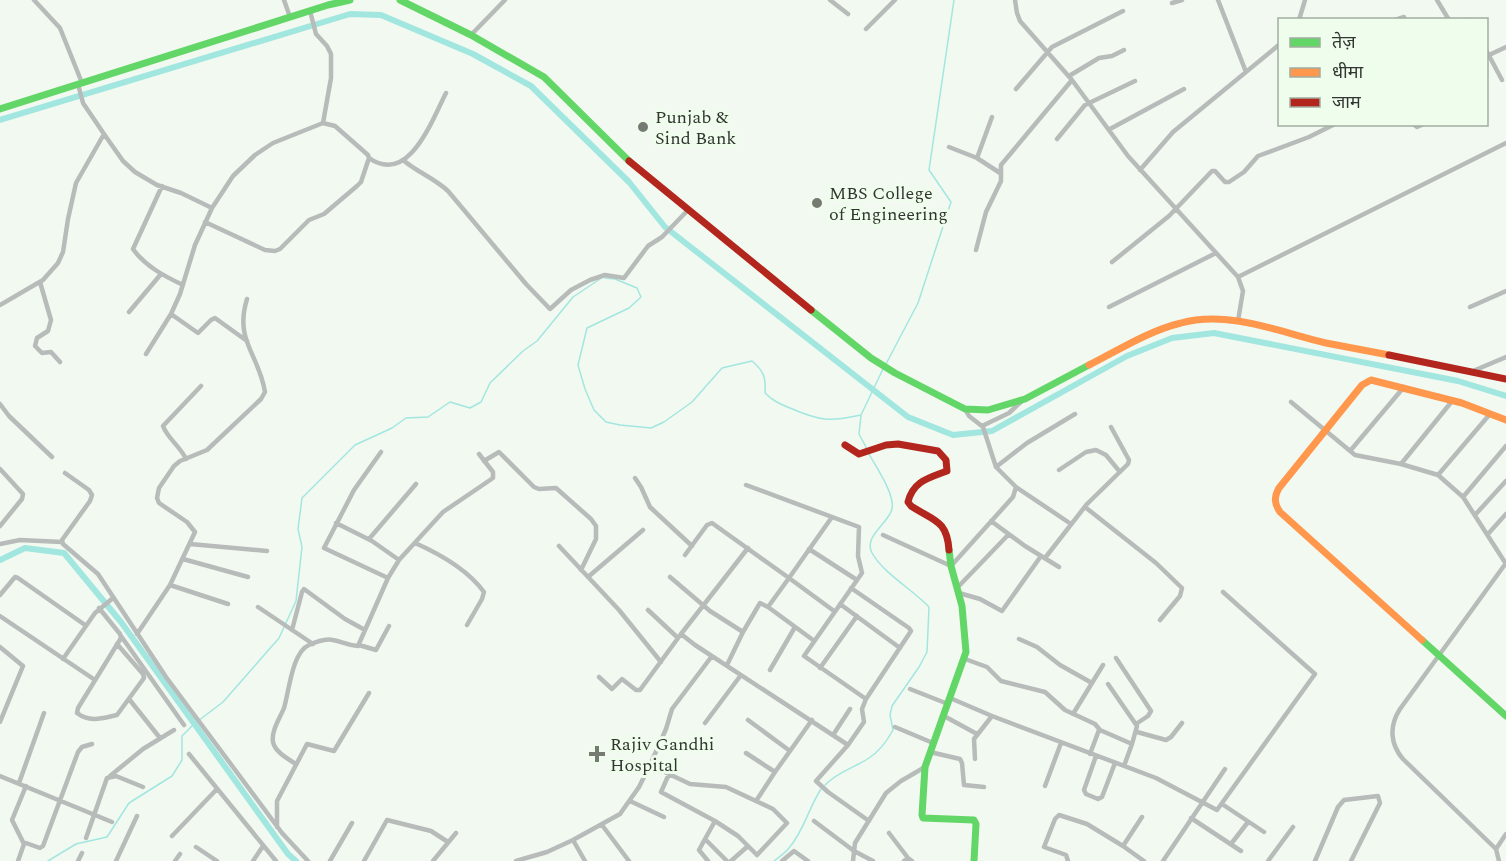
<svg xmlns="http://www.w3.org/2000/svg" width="1506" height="861" font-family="Spectral,'Noto Sans Devanagari',serif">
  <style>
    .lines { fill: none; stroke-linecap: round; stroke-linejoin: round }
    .stream { stroke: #a2e6e0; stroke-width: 1.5 }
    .canal { stroke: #a2e6e0; stroke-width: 6 }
    .street { stroke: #b7bbb9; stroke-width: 4.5 }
    .fast { stroke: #63d668; stroke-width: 7 }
    .slow { stroke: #ff974d; stroke-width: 7 }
    .jam { stroke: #b3261e; stroke-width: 7 }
    .poi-dot { fill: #757a73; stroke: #effdec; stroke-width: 2 }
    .labels { text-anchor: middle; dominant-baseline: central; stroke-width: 6; stroke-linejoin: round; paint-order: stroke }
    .poi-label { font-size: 18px; fill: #313630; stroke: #effdec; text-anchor: start }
  </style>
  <rect width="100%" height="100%" fill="#f2f9f0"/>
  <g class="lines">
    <!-- stream -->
    <path class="stream" d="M605,278L615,279L637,288L641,297L629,308L587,328L578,365L585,389L594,410L606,422L620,425L651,428L664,422L692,402L722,368L752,361C764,371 766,378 765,393C773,401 780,404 790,408C820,421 829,422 861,415
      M886,364L918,303L951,202L929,170L954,0
      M867,449L859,434L861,415L883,369
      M825,785C837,772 854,768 869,758C880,751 887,741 893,730L890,715L892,706L919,667L927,652L929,607C912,589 884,574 872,553C863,536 889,523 892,509C895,494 876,467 869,454
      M48,861L76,844L107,837L129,803L172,776L182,760V736L194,724L223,702L279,638L296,601L302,547L298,529L302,498L355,445L392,428L406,418L428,417L450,402L470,408L481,402L490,383L523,351L537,341L573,297L600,279
      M774,861C779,857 785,853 789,848C804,831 809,807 821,789"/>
    <!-- canal -->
    <path class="canal" d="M0,120L350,14L381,15L473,54L531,86L629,182L665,227L908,417L953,435L992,431L1127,356L1172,338L1214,333L1458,381L1506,396
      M0,560L25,548L64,553L121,622L288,854L296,861"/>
    <!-- street -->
    <path class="street" d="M34,0L60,28L82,83
      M284,0L290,17
      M830,0L848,14
      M1015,0L1017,13L1020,21L1072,80L1128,156L1238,277L1243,291L1238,321
      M1218,0L1246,72
      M1437,0L1449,20
      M1172,3L1182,0
      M310,11L316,34L327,46L331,54V78L323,123
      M1299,20L1305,0
      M1395,20L1404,17
      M1467,20H1470
      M866,29L895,0
      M471,35L505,0
      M1486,50L1502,80
      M1487,56L1506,47
      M1069,76L1099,58L1112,56L1124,50
      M1016,89L1052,47L1123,11
      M1413,124L1417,127L1424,124
      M1110,129L1184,89
      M104,134L123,161L135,172L157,185L181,193L212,208
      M1057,139L1085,105L1135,81
      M949,147L977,158L1000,173
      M369,158C409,186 432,120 446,93
      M977,158L992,117
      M403,160C417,172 434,178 448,191L526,284L550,309L571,290L590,280L605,275L624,278L648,246L662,237L688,210
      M1140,170L1173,132L1280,44
      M162,186L133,249C145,266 164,276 183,285
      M976,250L986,212L1001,181V165L1072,80
      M1112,262L1169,216L1212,171H1215L1225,182H1229L1244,172L1258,156L1309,137L1335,124
      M1238,277L1506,143
      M40,282L51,320L48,331L37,338L35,346L42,353L51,352L60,362
      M0,305L43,280L58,263L63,252L68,219L76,183L104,134L83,103L78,84
      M1109,307L1216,253
      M1470,307L1506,291
      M129,312L161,274
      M171,314L198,333L211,320L215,318L247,341
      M146,354L171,314L180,294L195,245L212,208L233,176L255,155L273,143L323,123L335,126L368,155L369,158L361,182L357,186L324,214L309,220L280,249L275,251L265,250L205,222
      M1473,371L1506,357
      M1291,402L1355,455L1401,464L1438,475L1463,497L1506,564
      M0,404L9,416L52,457
      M982,426L1009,413L1023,400
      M1350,451L1404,387
      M381,452L354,490L324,548L388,578
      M186,459C180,446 168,439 163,426L201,386
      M484,461L499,452L534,487L539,489L556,488L591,519L596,526V539L581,570
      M1401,464L1453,400
      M996,467L1027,443L1075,414
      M0,469L23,494L22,499L0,526
      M1059,470L1086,452L1096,450L1106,455L1120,472
      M65,473L89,490L92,495L90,501L62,540L63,544L98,574L166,677L282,833L308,861
      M1438,475L1490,414
      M635,478L641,487L650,507L692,546
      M1016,487L1071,524
      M1463,497L1506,446
      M1085,507L1156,563L1182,588L1180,596L1160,620
      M1475,515L1506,481
      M991,521L1025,546L1059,567
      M336,523L372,541L399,560
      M1488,534L1506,514
      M883,535L951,566L1013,497L1016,487L996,467L983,427L969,416L965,409
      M369,539L416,484
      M415,543C440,554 467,569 484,592L482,599L467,625
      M0,544L20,540L62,542
      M190,544L267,551
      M559,546L619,610L661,662
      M809,549L857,580
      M685,555L707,525L712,523L789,578L832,517
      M1045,558L1087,504L1128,464L1129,460L1111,427
      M183,559L248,577
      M588,577L643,530
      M670,577L710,611L743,632L760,603L768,607L789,578L834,611
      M170,585L228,604
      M851,588L909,628L911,631L866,699
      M957,588L1008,535
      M959,593L980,599L1002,611L1041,556
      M0,595L15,577L18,578L85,625
      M840,604L900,648
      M258,607L313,644
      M768,607L813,640
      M99,608L120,634L121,638L78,708L77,713C90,723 103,718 117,715L144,678L143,674L117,644
      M648,610L678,638
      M0,616L95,680
      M292,630L302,592L304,589L345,619L365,630
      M137,634L170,585L195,532L187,522L159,503L157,498L159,488L174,466L180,461L207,450L261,399L265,392C259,354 234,341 247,299
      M681,634L695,645L848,745L864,722L862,709L866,699L804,656L862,573L858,556L859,527L746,485
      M121,636L184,725
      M1019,639L1037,647L1060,665L1092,683
      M359,645L376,650L389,626
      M0,647L23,666L0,722
      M1116,658L1151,711L1148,716L1136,724
      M63,659L95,613L113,598
      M965,659L987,667L1001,681L1045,692L1065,710L1095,724L1100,730L1132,744L1124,766
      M727,665L743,632
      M820,668L857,616
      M770,670L795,627
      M599,677L612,689L622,679L636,690H640L681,634L748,548
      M1108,684L1137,726L1132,744
      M910,689L948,704
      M950,698L992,716L974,739L975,759
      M129,699L160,738
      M1073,714L1103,665
      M944,716L977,734
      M992,716L1156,778L1217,810L1315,674L1223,592
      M705,723L741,675
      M895,727L933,743
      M1137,732L1166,740L1171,737L1182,723
      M833,735L850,709
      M848,745L816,781L828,792L869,821
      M790,751L812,720
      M930,752L960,759L962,763L964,785L984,787
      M746,753L775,772L790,751L748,720
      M189,754L276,861
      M1090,754L1099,730
      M1096,756L1084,790L1086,794L1098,799L1102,797L1115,763
      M296,764C288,759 275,752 273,742C271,731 280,718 284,708C289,692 292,652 309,645C335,633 336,644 358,646L388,578L399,560L443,512L493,478V472L479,454
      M650,765L666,729L672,709L712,656
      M669,774L661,792L715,821
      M0,776L112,822
      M110,776L143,749L174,730
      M19,783L44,713
      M1045,786L1061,743
      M630,801L664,817
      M756,801L775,772
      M1222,804L1264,832
      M1142,817L1123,846L1144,861
      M1191,818L1241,851
      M814,821L854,851L873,861
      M602,825L629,861
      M277,827V801L307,744L334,751L369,693
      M889,833L908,858
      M172,836L217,789
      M86,838L107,778L116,776L143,787
      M705,839L699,850L708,861
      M573,840L585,861
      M24,844L12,820L26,786
      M1231,844L1248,822
      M196,847L217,861
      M1496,849L1506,834
      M18,861L24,844L26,843L40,848L43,846L78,752L82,747L92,744
      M78,861L82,853
      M116,861L137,816
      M175,861L180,854
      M253,861L263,846
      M330,861L352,823
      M364,861L387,820L431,831L448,842
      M433,861L456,833
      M516,861L547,852L573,840L620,814L639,787L650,765L690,784L726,787L773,809L787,823L757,855L738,836L715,821L705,839L727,861
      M731,861L748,846
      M782,861L794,851L808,861
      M853,861L855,843L886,793L901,781L925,767
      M904,861L908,858L912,861
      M1068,861L1066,855L1044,847L1055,819L1059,815L1087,824L1123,846
      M1163,861L1225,769
      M1268,861L1293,827
      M1315,861L1338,807L1344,800L1378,796L1380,803L1351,861
      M1499,861L1496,849L1403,759C1390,744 1389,726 1400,709L1506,563"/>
    <!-- fast -->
    <path class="fast" d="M400,0L471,35L544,77L629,161
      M0,109L328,5L350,0
      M811,310L871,358L895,373L965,409L988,410L1025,399L1089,365
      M949,550L951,566L962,606L966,652L925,767L922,815L923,818L974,820L976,824L974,861
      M1422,640L1506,716"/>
    <!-- slow -->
    <path class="slow" d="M1089,365C1119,350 1148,331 1181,323C1228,310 1280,332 1326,343C1347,347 1368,351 1389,355
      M1422,640L1280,512C1274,503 1274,497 1279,488L1362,385L1371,380L1462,403L1506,420"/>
    <!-- jam -->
    <path class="jam" d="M629,161L811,310
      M1389,355L1506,379
      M845,445L859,454L886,445L898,444L938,451L946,460L947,471C929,478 913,481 908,502L911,506C934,521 947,520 949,550"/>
  </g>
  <!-- markers -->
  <g class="poi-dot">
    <circle cx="643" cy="127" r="6"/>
    <circle cx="817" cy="203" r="6"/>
    <path d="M594 745h6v6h6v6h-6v6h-6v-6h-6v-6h6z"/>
  </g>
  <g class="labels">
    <!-- poi labels -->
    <g class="poi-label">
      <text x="655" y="117">Punjab &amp;<tspan x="655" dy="21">Sind Bank</tspan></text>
      <text x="829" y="193">MBS College<tspan x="829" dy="21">of Engineering</tspan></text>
      <text x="610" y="744">Rajiv Gandhi<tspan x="610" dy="21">Hospital</tspan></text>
    </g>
  </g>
  <!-- legend -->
  <rect x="1278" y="18" width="210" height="108" fill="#effdec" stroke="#a3ada1" stroke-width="1.5"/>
  <rect x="1290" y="38" width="30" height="9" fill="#63d668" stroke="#a3ada1" stroke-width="1.5"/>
  <text x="1332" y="48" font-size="18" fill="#313630">तेज़</text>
  <rect x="1290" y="68" width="30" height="9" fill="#ff974d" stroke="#a3ada1" stroke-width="1.5"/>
  <text x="1332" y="78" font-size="18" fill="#313630">धीमा</text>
  <rect x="1290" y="98" width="30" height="9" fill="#b3261e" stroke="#a3ada1" stroke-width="1.5"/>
  <text x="1332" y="108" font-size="18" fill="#313630">जाम</text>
</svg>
